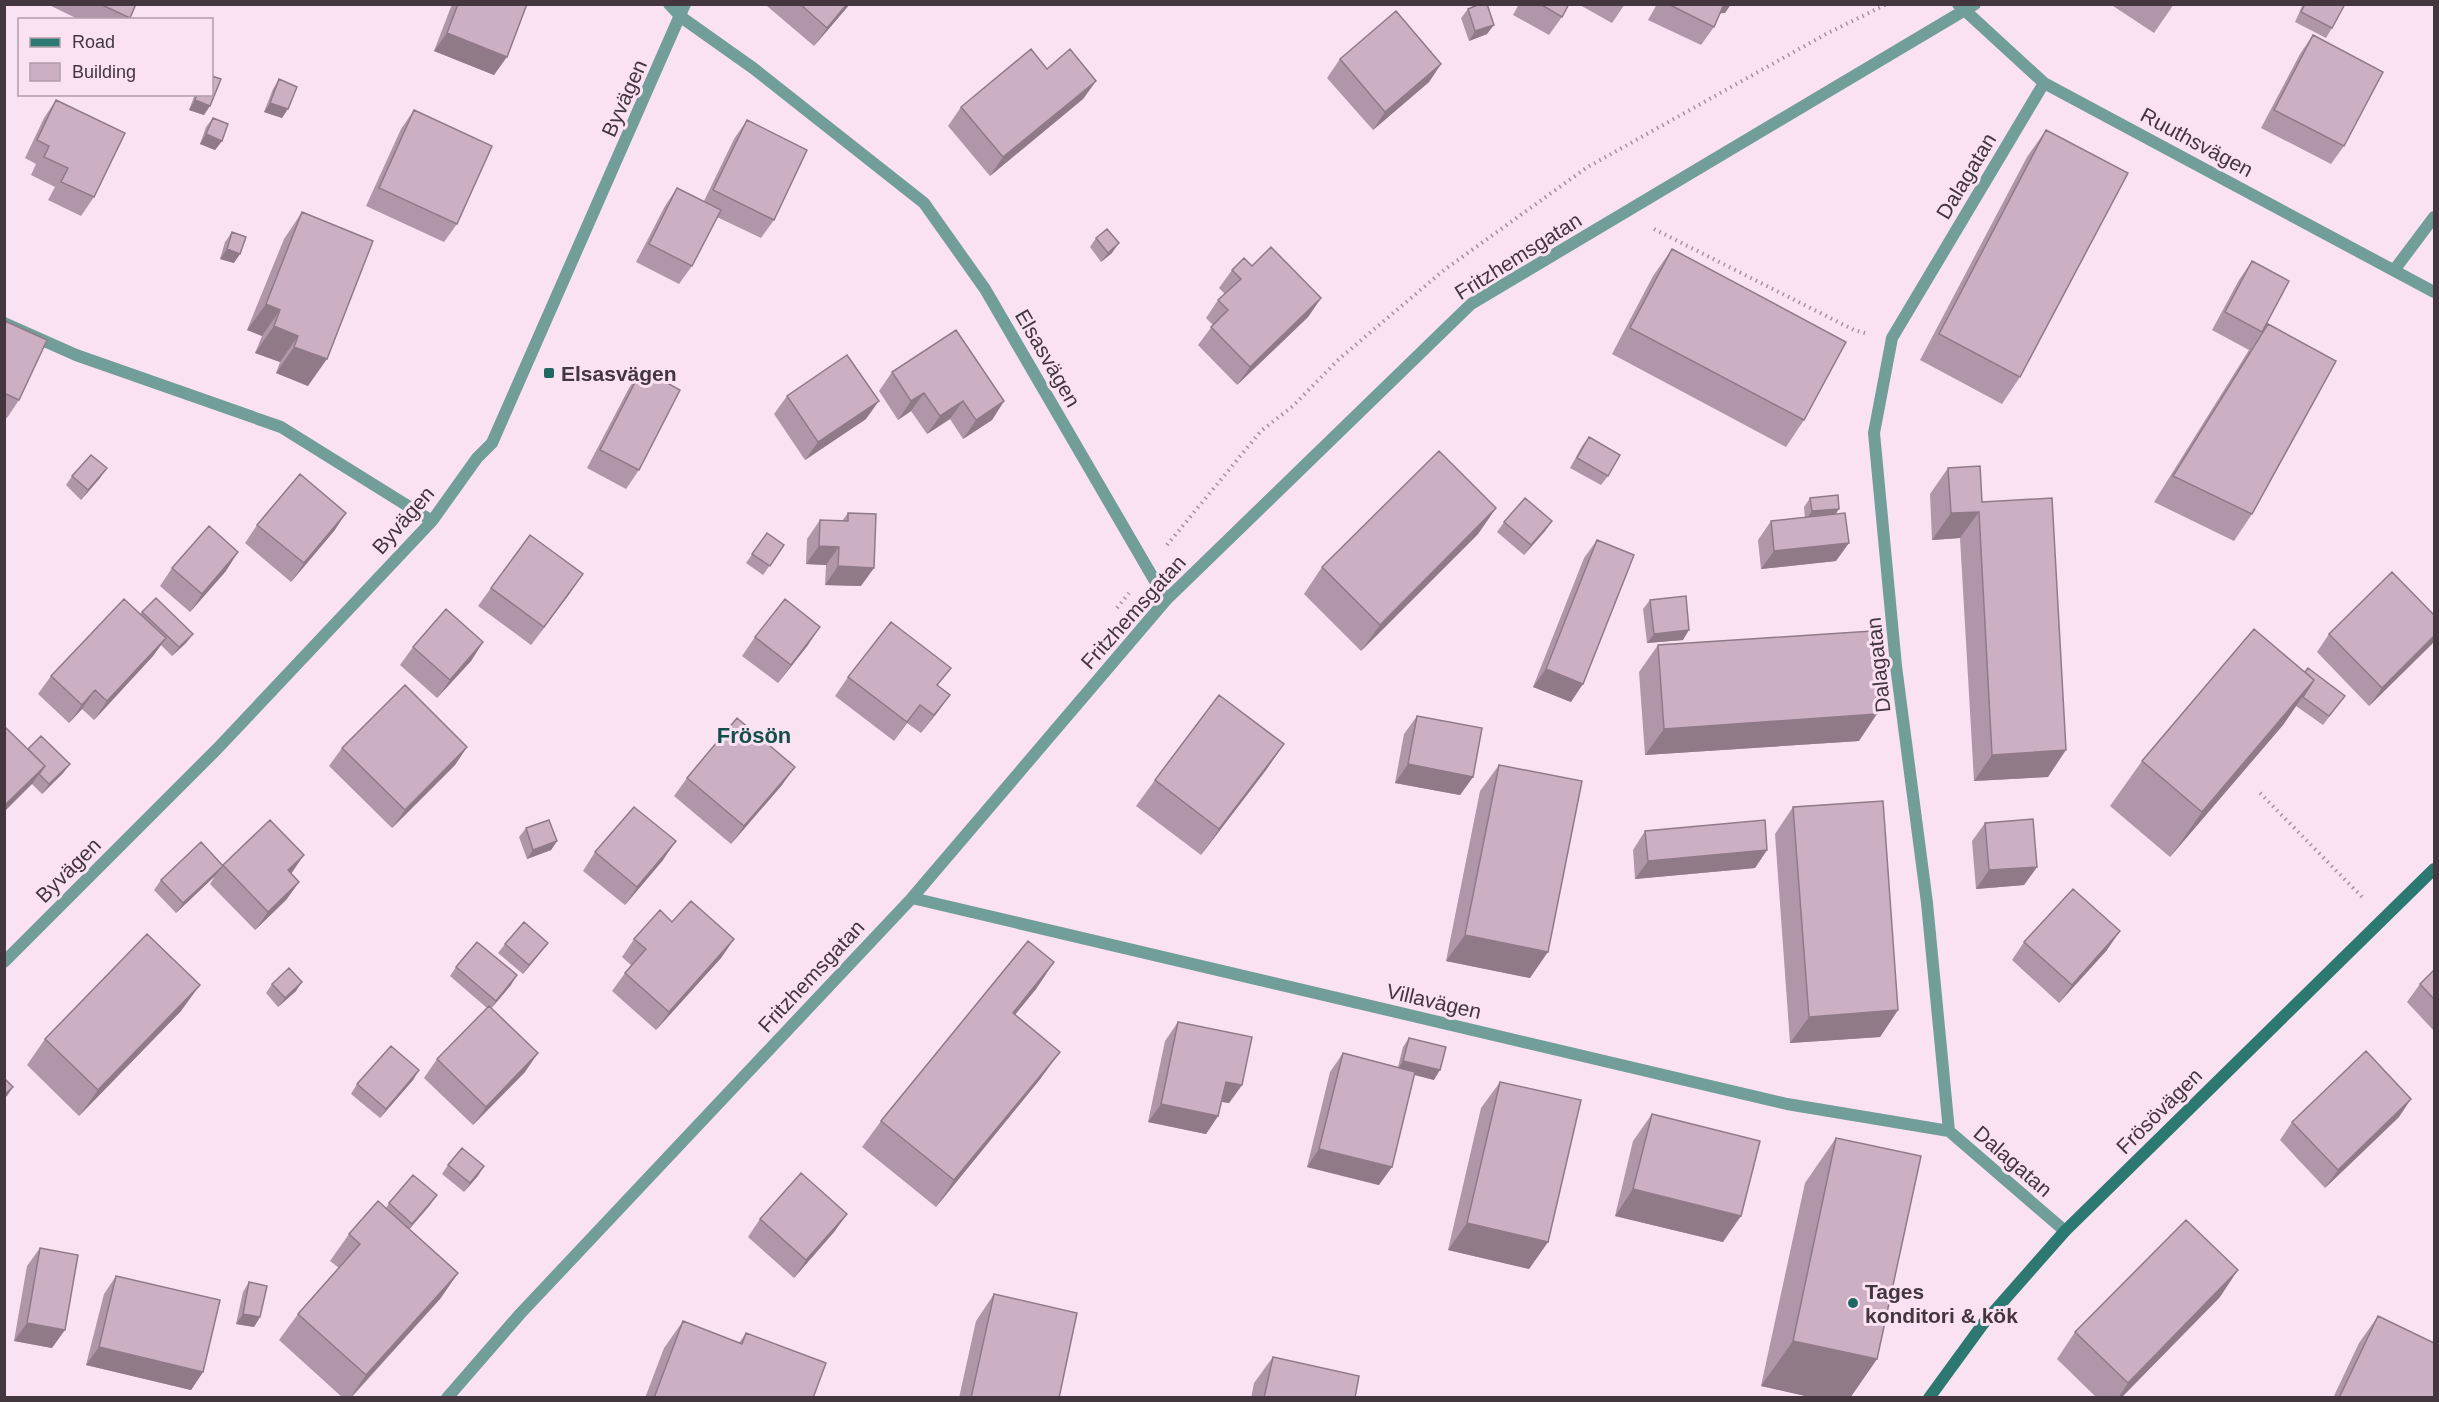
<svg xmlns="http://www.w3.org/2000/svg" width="2439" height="1402" font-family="Helvetica,sans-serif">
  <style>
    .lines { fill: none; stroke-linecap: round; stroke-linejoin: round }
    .path { stroke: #a5929f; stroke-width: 4; stroke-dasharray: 1.5 4.5; stroke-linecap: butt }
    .street { stroke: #719e99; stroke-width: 12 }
    .secondary { stroke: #2c7972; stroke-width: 12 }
    .wall { fill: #b096a8 }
    .shaded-wall { fill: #907a88 }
    .building { fill: #cdafc3; stroke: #907a88; stroke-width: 1.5 }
    .poi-dot { fill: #1e6962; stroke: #fbe2f3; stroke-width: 2 }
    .labels { text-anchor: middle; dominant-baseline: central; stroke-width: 6; stroke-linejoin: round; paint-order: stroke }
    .street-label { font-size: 21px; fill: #43363e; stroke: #fbe2f3 }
    .poi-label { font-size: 21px; font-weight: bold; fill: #43363e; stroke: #fbe2f3; text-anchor: start }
    .neighbourhood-label { font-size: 22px; font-weight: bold; fill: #134f4a; stroke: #fbe2f3 }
  </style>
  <rect width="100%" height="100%" fill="#fbe2f3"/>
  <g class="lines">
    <!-- path -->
    <path class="path" d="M1654,229L1854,330L1865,333
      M1167,545L1261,431L1293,406L1339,359L1444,270L1586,168L1826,34L1887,4
      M1117,608L1129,593
      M2260,793L2364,899"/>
    <!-- street -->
    <path class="street" d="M669,4L681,17L753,68L924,203L985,289L1166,600
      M1958,4L2044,83L2434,292
      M2044,83L1892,338L1874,433L1896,666L1927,903L1949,1131L2065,1231
      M2395,269L2434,217
      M4,323L76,355L281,427L432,521
      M912,898L1787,1104L1949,1131
      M4,962L217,749L432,521L477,458L492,443L685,4
      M447,1398L520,1314L912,898L1166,600L1471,304L1975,4"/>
    <!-- secondary -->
    <path class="secondary" d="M1929,1398L1983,1324L2065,1231L2434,869"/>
  </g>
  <!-- wall -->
  <path class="wall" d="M47,4H136L129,20H80Z
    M452,4H527L494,75L434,51Z
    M768,4H850L814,46L767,6Z
    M1519,4H1569L1562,17L1549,35L1513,15Z
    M1578,4H1625L1612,23Z
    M1657,4H1731L1725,13H1720L1714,27L1701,45L1648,20Z
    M2110,4H2174L2154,33Z
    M2303,4H2345L2332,28L2326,38L2295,22Z
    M1468,9L1487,34L1469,41L1461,18Z
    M2313,35L2344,146L2331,164L2261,128L2300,54Z
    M1340,59L1441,64L1429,82L1373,130L1327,78Z
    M1047,69L1096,81L1083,99L990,176L948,126L961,107Z
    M279,79L282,118L264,112L273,89Z
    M195,94H212L204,115L189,110Z
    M56,100L94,197L81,216L48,200L55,187L31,175L36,164L25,158L44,118Z
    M414,110L457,224L444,242L366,206L401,129Z
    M213,118L222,141L215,150L200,144L206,127Z
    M747,120L774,220L761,238L717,217L692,266L679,284L636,262L665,206L677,188L704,201L734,139Z
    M2046,130L2020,377L2002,404L1920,360L2027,157Z
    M302,212L308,386L276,373L280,362L255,353L262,336L247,330L284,239Z
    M232,232L234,263L220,259L225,242Z
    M1096,238L1112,253L1101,262L1090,247Z
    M1672,249L1804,420L1786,447L1612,354L1653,276Z
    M2252,261L2262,332L2252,514L2234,541L2154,502L2249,350L2212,330L2239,280Z
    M1252,266L1321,298L1308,317L1237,385L1198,345L1213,325L1206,318L1218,300L1225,294L1219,288L1232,270Z
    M4,322L19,400L7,418L4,417Z
    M642,369L639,470L626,489L587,468L629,388Z
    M892,372L1004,401L992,420L963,439L950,419L927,434L911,411L898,420L879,391Z
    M787,396L866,419L805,460L774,414Z
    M1589,437L1608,476L1601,485L1570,468L1582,446Z
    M1948,468L1982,502L2048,777L1974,781L1960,538L1932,540L1930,494Z
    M72,476L100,478L81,500L66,485Z
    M1810,498L1836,514V561L1761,569L1758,540L1771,521L1805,518L1804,507Z
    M1496,508L1478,534L1361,651L1304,594L1322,567Z
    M346,513L334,531L291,582L245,543L257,525Z
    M848,513L861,586L825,585L826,565L806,564L807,539L820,520L842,521Z
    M1552,521L1545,531L1524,555L1497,532L1504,522Z
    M767,533L784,545L763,575L746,563Z
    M1597,540L1571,702L1533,687L1584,558Z
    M172,568L226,571L190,612L160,586Z
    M491,588L570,593L531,645L478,606Z
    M1650,600L1683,640L1647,643L1643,609Z
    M142,612L193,634L186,643L172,656L161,645L153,656L94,720L82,709L69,723L38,694L51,676L140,614Z
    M2329,634L2432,644L2369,706L2317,652Z
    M755,637L808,645L778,683L742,656Z
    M483,642L471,661L437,698L400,665L413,647Z
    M1658,645L1859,741L1645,755L1639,672Z
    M2305,672L2345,696L2323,725L2296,706L2283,725L2170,857L2110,806L2142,761Z
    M848,677L938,686L950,695L921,733L907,723L894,741L835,696Z
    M1417,716L1473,777L1460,795L1395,783L1404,734Z
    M1284,744L1266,770L1201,855L1136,806L1155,780Z
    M467,747L455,765L392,828L329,766L342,748Z
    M28,749L70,764L63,773L42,794L32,784Z
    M1499,765L1530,978L1446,961L1480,791Z
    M687,778L782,785L731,844L674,796Z
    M1793,807L1898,1010L1880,1037L1790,1043L1775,834Z
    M1985,823L2037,867L2024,885L1976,889L1972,841Z
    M526,828L557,841L551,850L527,859L519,837Z
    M1645,831L1767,850L1755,868L1635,879L1633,850Z
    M595,852L663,860L625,905L583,871Z
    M223,865L291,874L299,882L286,900L255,930L210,884L215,876L176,913L154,890L161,880Z
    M672,922L734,939L721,958L656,1030L612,991L625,973L631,965L622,957L634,939Z
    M2024,942L2107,950L2059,1003L2012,960Z
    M505,944L541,952L523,974L498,953Z
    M1054,962L1036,989L1015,1015L1041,1078L936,1207L862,1147L881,1121Z
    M456,967L511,985L491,1008L525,1072L473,1125L424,1078L437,1059L487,1008L450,976Z
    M2434,970V1031L2407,1002L2420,984Z
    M272,984L296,991L278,1007L266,993Z
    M181,1011L79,1116L27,1065L45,1039Z
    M1178,1022L1242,1085L1229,1103L1221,1102L1218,1116L1206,1134L1148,1122L1165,1041Z
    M1409,1038L1434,1080L1414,1075L1379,1185L1307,1167L1330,1072L1343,1053L1398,1067L1403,1047Z
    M419,1070L413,1080L380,1118L351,1094L357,1084Z
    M1500,1082L1548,1242L1529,1269L1448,1250L1481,1108Z
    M1652,1114L1723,1242L1615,1216L1633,1141Z
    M2399,1117L2325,1188L2280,1140L2292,1122Z
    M1836,1138L1877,1359L1850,1398H1814L1761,1386L1805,1183Z
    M448,1165L484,1166L464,1192L442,1174Z
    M389,1203L430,1205L409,1229L458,1273L440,1299L351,1398H343L279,1340L298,1314L339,1268L330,1261L349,1234L386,1208Z
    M847,1214L834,1232L794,1278L748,1237L760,1219Z
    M40,1248L52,1348L14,1341L27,1266Z
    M116,1276L203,1372L191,1390L86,1365L104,1294Z
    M249,1282L260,1317L254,1327L236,1324L243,1292Z
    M994,1294L1059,1398H959L976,1321Z
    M2220,1297L2121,1398H2097L2057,1359L2075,1332Z
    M2378,1316L2434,1398H2333L2359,1343Z
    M683,1321L739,1343L746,1333L813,1398H645L664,1348Z
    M1273,1357L1355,1398H1251L1254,1383Z"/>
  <!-- shaded-wall -->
  <path class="shaded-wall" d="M847,4H850L814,46L827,28Z
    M1722,4H1731L1725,13L1715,14Z
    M1494,25L1487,34L1469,41L1475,31Z
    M447,33L507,57L494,75L434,51Z
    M1441,64L1429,82L1373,130L1385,112Z
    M1096,81L1083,99L990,176L1003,157Z
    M195,100L210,106L204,115L189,110Z
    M270,103L288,109L282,118L264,112Z
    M206,134L222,141L215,150L200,144Z
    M1119,243L1112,253L1101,262L1108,253Z
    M227,249L240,254L234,263L220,259Z
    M1321,298L1308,317L1237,385L1250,367Z
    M266,304L280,310L262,336L247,330Z
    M274,326L298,336L280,362L255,353Z
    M294,347L327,359L308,386L276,373Z
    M924,393L911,411L898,420L911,401Z
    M879,401L866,419L805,460L818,442Z
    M963,401L950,419L927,434L940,416Z
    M1004,401L992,420L963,439L976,420Z
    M107,468L100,478L81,500L88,490Z
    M1496,508L1478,534L1361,651L1380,625Z
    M1839,509L1833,518L1805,521L1812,511Z
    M1979,512L1960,538L1932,540L1951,513Z
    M346,513L334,531L291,582L304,563Z
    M1552,521L1545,531L1524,555L1531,545Z
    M1849,543L1836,561L1761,569L1774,551Z
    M819,546L839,547L826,565L806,564Z
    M238,552L226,571L190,612L202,594Z
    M838,566L874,568L861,586L825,585Z
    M583,574L570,593L531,645L544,627Z
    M820,627L808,645L778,683L791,665Z
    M1689,630L1683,640L1647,643L1654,634Z
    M193,634L186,643L172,656L179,647Z
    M2434,636V641L2432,644L2369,706L2382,688Z
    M166,638L153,656L94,720L107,701Z
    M483,642L471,661L437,698L450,680Z
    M1546,669L1583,684L1571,702L1533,687Z
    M2314,680L2283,725L2170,857L2202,812Z
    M95,690L82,709L69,723L82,705Z
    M950,695L937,713L921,733L934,715Z
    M920,705L894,741L907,722Z
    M1877,714L1859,741L1645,755L1664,729Z
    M1284,744L1266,770L1201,855L1219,829Z
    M467,747L455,765L392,828L405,810Z
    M2066,750L2048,777L1974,781L1992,755Z
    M70,764L63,773L42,794L49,784Z
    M1408,764L1473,777L1460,795L1395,783Z
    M45,766L32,784L4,812V806Z
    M795,767L782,785L731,844L744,826Z
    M557,841L551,850L527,859L533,850Z
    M676,841L663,860L625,905L637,887Z
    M1767,850L1755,868L1635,879L1648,861Z
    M304,855L291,874L288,870Z
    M222,867L215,876L176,913L183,903Z
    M2037,867L2024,885L1976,889L1989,870Z
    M299,882L286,900L255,930L268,912Z
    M2120,931L2107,950L2059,1003L2072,985Z
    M1465,935L1548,952L1530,978L1446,961Z
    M734,939L721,958L656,1030L669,1012Z
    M548,943L541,952L523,974L529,965Z
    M1054,962L1036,989L994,1040L1013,1013Z
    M517,975L511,985L490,1010L496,1001Z
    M302,982L296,991L278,1007L285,998Z
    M200,985L181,1011L79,1116L98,1090Z
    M1898,1010L1880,1037L1790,1043L1809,1017Z
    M1060,1052L1041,1078L936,1207L954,1180Z
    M538,1053L525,1072L473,1125L486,1107Z
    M1403,1061L1440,1070L1434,1080L1397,1070Z
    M419,1070L413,1080L380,1118L386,1109Z
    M1226,1082L1242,1085L1229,1103L1213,1100Z
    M13,1087L7,1096L4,1098V1095Z
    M2411,1099L2399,1117L2325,1188L2338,1170Z
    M1161,1104L1218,1116L1206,1134L1148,1122Z
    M1319,1149L1392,1167L1379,1185L1307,1167Z
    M484,1166L478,1176L464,1192L470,1183Z
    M1633,1189L1741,1216L1723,1242L1615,1216Z
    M437,1195L430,1205L406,1233L412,1224Z
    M847,1214L834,1232L794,1278L806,1260Z
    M1467,1223L1548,1242L1529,1269L1448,1250Z
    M2238,1270L2220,1297L2121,1398H2118L2128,1383Z
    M458,1273L440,1299L350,1398L366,1375Z
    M243,1314L260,1317L254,1327L236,1324Z
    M27,1323L65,1330L52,1348L14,1341Z
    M1793,1341L1877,1359L1850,1398H1814L1761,1386Z
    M99,1347L203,1372L191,1390L86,1365Z"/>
  <!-- building -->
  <path class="building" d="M100,4H136L130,18Z
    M458,4H527L507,57L447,33Z
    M800,4H847L827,28Z
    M1480,4H1487L1494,25L1475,31L1468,9Z
    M1540,4H1569L1562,17Z
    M1668,4H1724L1714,27Z
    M2305,4H2345L2332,28L2301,12Z
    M1396,11L1441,64L1385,112L1340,59Z
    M2313,35L2383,72L2344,146L2274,110Z
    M1031,49L1047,69L1070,49L1096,81L1003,157L961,107Z
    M212,76L221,79L210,106L195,100L197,94H212Z
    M279,79L297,87L288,109L270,103Z
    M56,100L125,133L94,197L61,182L68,168L44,157L49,146L37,140Z
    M414,110L492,146L457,224L379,188Z
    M213,118L228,124L222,141L206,134Z
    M747,120L807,150L774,220L713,190Z
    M2046,130L2128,173L2020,377L1939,334Z
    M677,188L721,210L692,266L649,244Z
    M302,212L373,241L327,359L294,347L298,336L274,326L280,310L266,304Z
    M1107,229L1119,243L1108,253L1096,238Z
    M232,232L246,237L240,254L227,249Z
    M1271,247L1321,298L1250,367L1211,327L1228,310L1218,300L1241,279L1232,270L1244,258L1252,266Z
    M1672,249L1846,342L1804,420L1630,328Z
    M2252,261L2289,281L2262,332L2225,312Z
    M5,321L47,340L19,400L4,393Z
    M2268,324L2336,361L2252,514L2173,476Z
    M956,330L1004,401L976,420L963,401L940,416L924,393L911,401L892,372Z
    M847,355L879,401L818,442L787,396Z
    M642,369L680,390L639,470L600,450Z
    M1589,437L1620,455L1608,476L1577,458Z
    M1439,451L1496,508L1380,625L1322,567Z
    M91,455L107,468L88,490L72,476Z
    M1980,466L1982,502L2052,498L2066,750L1992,755L1979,512L1951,513L1948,468Z
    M300,474L346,513L304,563L257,525Z
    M1838,495L1839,509L1812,511L1810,498Z
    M1525,498L1552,521L1531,545L1504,522Z
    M848,513L876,514L874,568L838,566L839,547L819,546L820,520L848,521Z
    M1845,513L1849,543L1774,551L1771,521Z
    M209,526L238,552L202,594L172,568Z
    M767,533L784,545L770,566L752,554Z
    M530,535L583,574L544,627L491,588Z
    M1597,540L1634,555L1583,684L1546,669Z
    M2392,572L2434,615V636L2382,688L2329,634Z
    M1686,596L1689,630L1654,634L1650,600Z
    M156,598L193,634L179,647L142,612Z
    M124,599L166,638L107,701L95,690L82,705L51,676Z
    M785,599L820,627L791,665L755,637Z
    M446,609L483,642L450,680L413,647Z
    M891,622L951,668L937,685L950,695L934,715L920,705L907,722L848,677Z
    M2254,629L2314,680L2202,812L2142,761Z
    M1872,631L1877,714L1664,729L1658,645Z
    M2308,668L2345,696L2329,716L2303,697L2314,680L2305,672Z
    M405,685L467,747L405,810L342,748Z
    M1219,695L1284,744L1219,829L1155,780Z
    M1417,716L1482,728L1473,777L1408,764Z
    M737,718L795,767L744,826L687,778Z
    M4,726L45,766L4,806Z
    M41,736L70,764L49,784L39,774L45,766L28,749Z
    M1499,765L1582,781L1548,952L1465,935Z
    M1883,801L1898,1010L1809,1017L1793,807Z
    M634,807L676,841L637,887L595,852Z
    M2033,819L2037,867L1989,870L1985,823Z
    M270,820L304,855L288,870L299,882L268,912L223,865Z
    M549,820L557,841L533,850L526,828Z
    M1765,820L1767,850L1648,861L1645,831Z
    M201,842L223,866L183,903L161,880Z
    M2073,889L2120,931L2072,985L2024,942Z
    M691,901L734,939L669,1012L625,973L646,949L634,939L660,910L672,922Z
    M524,922L548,943L529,965L505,944Z
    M147,934L200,985L98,1090L45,1039Z
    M1028,941L1054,962L1013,1013L1060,1052L954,1180L881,1121Z
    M477,942L517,975L496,1001L456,967Z
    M289,968L302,982L285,998L272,984Z
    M2434,970V999L2420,984Z
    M489,1006L538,1053L486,1107L437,1059Z
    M1178,1022L1252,1037L1242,1085L1226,1082L1218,1116L1161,1104Z
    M1409,1038L1446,1047L1440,1070L1403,1061Z
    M391,1046L419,1070L386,1109L357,1084Z
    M2366,1051L2411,1099L2338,1170L2292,1122Z
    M1343,1053L1415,1072L1392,1167L1319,1149Z
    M4,1078L13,1087L4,1095Z
    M1500,1082L1581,1100L1548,1242L1467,1223Z
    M1652,1114L1760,1141L1741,1216L1633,1189Z
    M1836,1138L1921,1156L1877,1359L1793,1341Z
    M462,1148L484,1166L470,1183L448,1165Z
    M801,1173L847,1214L806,1260L760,1219Z
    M413,1175L437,1195L412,1224L389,1203Z
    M378,1201L458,1273L366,1375L298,1314L360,1244L349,1234Z
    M2186,1220L2238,1270L2128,1383L2075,1332Z
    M40,1248L78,1255L65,1330L27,1323Z
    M116,1276L220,1300L203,1372L99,1347Z
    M249,1282L267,1286L260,1317L243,1314Z
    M994,1294L1077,1313L1059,1398H971Z
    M2378,1316L2434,1343V1398H2339Z
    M683,1321L742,1344L746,1333L826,1363L813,1398H654Z
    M1273,1357L1359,1376L1355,1398H1264Z"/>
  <!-- markers -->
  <g class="poi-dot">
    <rect x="543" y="367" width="12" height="12" rx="3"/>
    <circle cx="1853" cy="1303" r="6"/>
  </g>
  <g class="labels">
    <!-- street labels -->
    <g class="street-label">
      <text transform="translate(624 98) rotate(-66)">Byvägen</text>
      <text transform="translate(2197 142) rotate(28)">Ruuthsvägen</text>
      <text transform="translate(1966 176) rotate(-59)">Dalagatan</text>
      <text transform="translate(1518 256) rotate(-32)">Fritzhemsgatan</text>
      <text transform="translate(1048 358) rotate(60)">Elsasvägen</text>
      <text transform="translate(403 520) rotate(-49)">Byvägen</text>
      <text transform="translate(1133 612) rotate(-48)">Fritzhemsgatan</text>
      <text transform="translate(1878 665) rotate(-96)">Dalagatan</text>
      <text transform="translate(68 870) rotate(-45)">Byvägen</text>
      <text transform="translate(811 976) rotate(-47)">Fritzhemsgatan</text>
      <text transform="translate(1434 1001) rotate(13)">Villavägen</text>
      <text transform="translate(2159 1111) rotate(-45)">Frösövägen</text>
      <text transform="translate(2013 1161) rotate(41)">Dalagatan</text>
    </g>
    <!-- poi labels -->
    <g class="poi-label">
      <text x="561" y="373">Elsasvägen</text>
      <text x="1865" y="1291">Tages<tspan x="1865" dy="24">konditori &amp; kök</tspan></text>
    </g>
    <!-- neighbourhood labels -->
    <g class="neighbourhood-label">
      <text x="754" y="735">Frösön</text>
    </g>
  </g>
  <!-- border -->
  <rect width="2439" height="1402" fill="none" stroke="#43363e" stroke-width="12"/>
  <!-- legend -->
  <rect x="18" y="18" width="195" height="78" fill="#fbe2f3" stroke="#b19dab" stroke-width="1.5"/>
  <rect x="30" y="38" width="30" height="9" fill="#2c7972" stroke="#b19dab" stroke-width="1.5"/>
  <text x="72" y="48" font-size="18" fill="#43363e">Road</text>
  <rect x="30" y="63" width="30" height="18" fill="#cdafc3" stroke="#b19dab" stroke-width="1.5"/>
  <text x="72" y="78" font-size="18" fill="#43363e">Building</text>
</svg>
